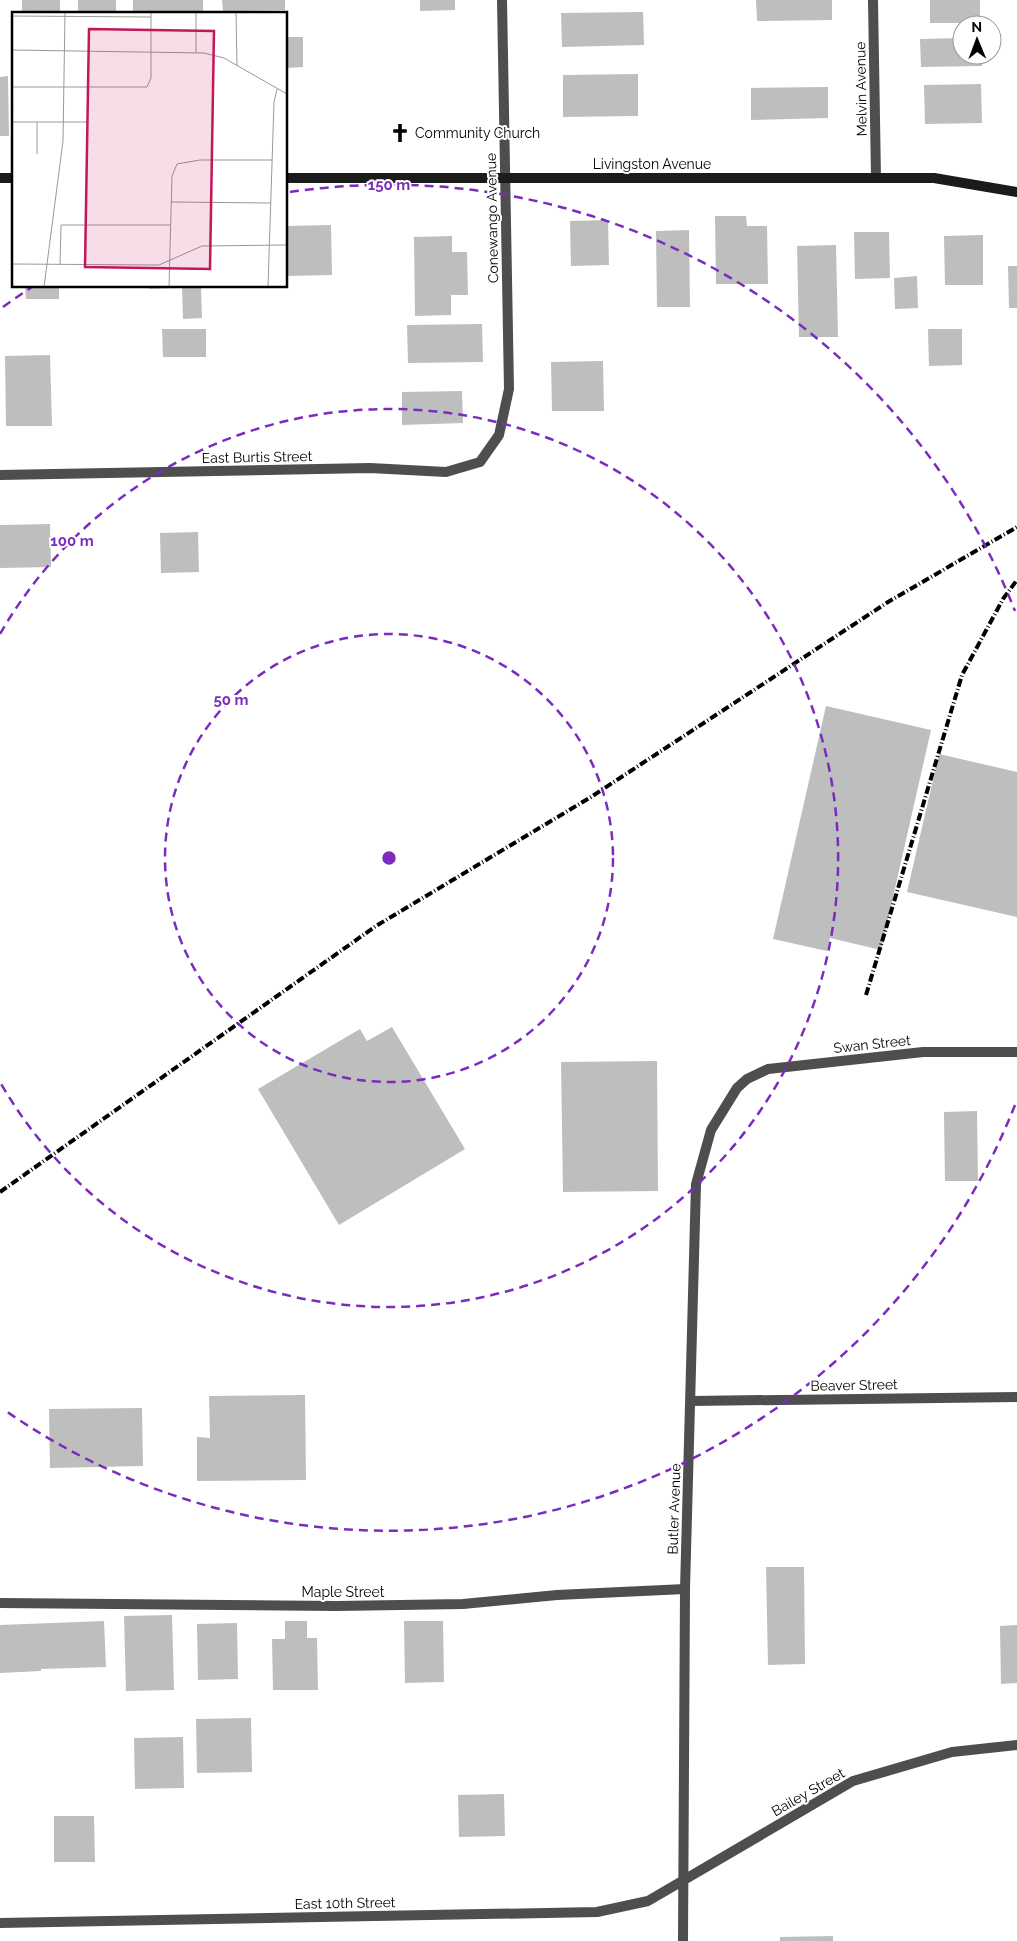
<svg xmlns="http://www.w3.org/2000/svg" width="1017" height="1941" font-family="Raleway,sans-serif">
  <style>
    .building { fill: #bebebe }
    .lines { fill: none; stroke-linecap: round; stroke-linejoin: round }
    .street { stroke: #4e4e4e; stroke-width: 10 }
    .secondary { stroke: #1b1b1b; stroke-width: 10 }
    .rail { stroke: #000; stroke-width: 4; stroke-dasharray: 8 2.5 1 2.5; stroke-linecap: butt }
    .ring { fill: none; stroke: #7b2cbf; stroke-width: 2.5; stroke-dasharray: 9 6 }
    .labels { text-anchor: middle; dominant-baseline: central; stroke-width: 4; stroke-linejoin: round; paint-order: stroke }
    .street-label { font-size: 14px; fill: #000; stroke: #fff }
    .poi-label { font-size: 14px; fill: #000; stroke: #fff; text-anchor: start }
    .inset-road { fill: none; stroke: #999; stroke-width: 1 }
    .view { fill: #c2185b; fill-opacity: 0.15; stroke: #c2185b; stroke-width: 2.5 }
    .inset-edge { fill: none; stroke: #000; stroke-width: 2.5 }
    .centre { fill: #7b2cbf; stroke: #fff; stroke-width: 2.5 }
    .ring-label { font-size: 15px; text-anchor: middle; font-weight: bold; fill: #7b2cbf; stroke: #fff; stroke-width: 4; stroke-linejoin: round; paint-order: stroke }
  </style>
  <rect width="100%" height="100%" fill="#fff"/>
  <!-- building -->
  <path class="building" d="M22,0H60V14H22Z
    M78,0H116V14H78Z
    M133,0H203V14H133Z
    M222,0H285V10L223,11Z
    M420,0H455V10L420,11Z
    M756,0H832V20L757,21Z
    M930,0H980V23H930Z
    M643,12L644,45L562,47L561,13Z
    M286,37H303V67L286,68Z
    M962,38V55H982V66L921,67L920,39Z
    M638,74V116L563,117V75Z
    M8,76L9,136H0V77Z
    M981,84L982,123L925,124L924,85Z
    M828,87V118L751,120V88Z
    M715,216H746L747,226H767L768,284H716Z
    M608,220L609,265L571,266L570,221Z
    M331,225L332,275L286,276V226Z
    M689,230L690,307H657L656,231Z
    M854,232H889L890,278L855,279Z
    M983,235V285H945L944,236Z
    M452,236V252H467L468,295H451V315L415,316L414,237Z
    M836,245L838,337H799L797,246Z
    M1008,266H1017V308H1009Z
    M917,276L918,308L895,309L894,278Z
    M25,286H59V299H26Z
    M149,286H179V288L149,289Z
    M182,286L201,287L202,318L183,319Z
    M482,324L483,362L408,363L407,325Z
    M162,329H206V357H163Z
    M928,329H962V365L929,366Z
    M50,355L52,426H6L5,356Z
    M603,361L604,411H552L551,362Z
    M462,391L463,423L402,425V392Z
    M50,524L51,567L0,568V525Z
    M198,532L199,572L161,573L160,533Z
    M826,706L931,730L881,950L830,938L827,951L773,939Z
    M939,754L1017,772V917L907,892Z
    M392,1027L465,1149L339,1225L258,1089L360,1029L367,1041Z
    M657,1061L658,1191L563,1192L561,1062Z
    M977,1111L978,1181H945L944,1112Z
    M305,1395L306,1480L197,1481V1437L210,1438L209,1396Z
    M142,1408L143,1466L50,1468L49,1409Z
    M766,1567H804L805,1664L768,1665Z
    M172,1615L174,1690L126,1691L124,1616Z
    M104,1621L106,1667L41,1669V1671L0,1673V1625Z
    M285,1621H307V1638H317L318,1690H273L272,1639H285Z
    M404,1621H443L444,1682L405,1683Z
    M237,1623L238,1679L198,1680L197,1624Z
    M1017,1625V1683L1001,1684L1000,1626Z
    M251,1718L252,1772L197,1773L196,1719Z
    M183,1737L184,1788L135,1789L134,1738Z
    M504,1794L505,1836L459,1837L458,1795Z
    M54,1816H94L95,1862H54Z
    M833,1936V1941H780V1937Z"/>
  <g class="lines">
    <!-- street -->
    <path class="street" d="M873,0L876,178
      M0,475L370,468L446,472L480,462L499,435L509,389L502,0
      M691,1401L1017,1397
      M0,1603L337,1606L463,1604L557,1595L685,1589
      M0,1923L597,1912L648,1901L853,1781L952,1752L1017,1745
      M683,1941L685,1589L696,1184L711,1130L737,1088L747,1079L768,1069L923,1052H1017"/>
    <!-- secondary -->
    <path class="secondary" d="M0,178H14
      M286,178H934L1017,192"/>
    <!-- rail -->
    <path class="rail" d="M866,995L962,675L1003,599L1017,580
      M0,1192L376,926L591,797L888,602L1017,527"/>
  </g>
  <!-- distance rings -->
  <g class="ring">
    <circle cx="389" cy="858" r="224"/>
    <path d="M0 634A449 449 0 1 1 0 1082"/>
    <path d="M1015 1105A673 673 0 0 1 3 1409M3 307A673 673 0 0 1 32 287M290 192A673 673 0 0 1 1015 611"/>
  </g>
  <!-- icons -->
  <defs>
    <g id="church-bare" transform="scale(1.5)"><path d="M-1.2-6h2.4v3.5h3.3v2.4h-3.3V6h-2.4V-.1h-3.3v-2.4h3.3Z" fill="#000" stroke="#fff" stroke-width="2.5" paint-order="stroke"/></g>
  </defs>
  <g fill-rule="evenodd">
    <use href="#church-bare" x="400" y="133"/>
  </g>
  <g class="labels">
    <!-- street labels -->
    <g class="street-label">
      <text transform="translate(861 89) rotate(-91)">Melvin Avenue</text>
      <text x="652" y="164">Livingston Avenue</text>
      <text transform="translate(492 218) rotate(-91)">Conewango Avenue</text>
      <text transform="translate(257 457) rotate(-1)">East Burtis Street</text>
      <text transform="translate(872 1044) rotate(-6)">Swan Street</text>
      <text transform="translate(854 1385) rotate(-1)">Beaver Street</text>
      <text transform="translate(674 1509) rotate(-88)">Butler Avenue</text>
      <text x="343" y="1592">Maple Street</text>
      <text transform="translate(808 1792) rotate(-30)">Bailey Street</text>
      <text transform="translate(345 1903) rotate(-1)">East 10th Street</text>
    </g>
    <!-- poi labels -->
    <g class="poi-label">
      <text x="415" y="133">Community Church</text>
    </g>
  </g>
  <!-- overview -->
  <g transform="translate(12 12)">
    <rect width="275" height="275" fill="#fff"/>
    <path class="inset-road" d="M184,0V41M224,0L225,54M0,4L139,5M0,38L192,41L212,46L275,82M0,75H135L139,66V0M0,110H75M25,110V142M159,190L259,191M0,252L147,253L190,234L275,233M48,253L49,213H158M32,275L51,129L53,0M157,275L160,164L165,152L188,148H260M256,275L262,90L265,77"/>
    <path class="view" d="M77,17L202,19L198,257L73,255Z"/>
    <rect width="275" height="275" class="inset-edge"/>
  </g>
  <circle cx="389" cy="858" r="8" class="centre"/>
  <g class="ring-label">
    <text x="389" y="190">150 m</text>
    <text x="72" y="546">100 m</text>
    <text x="231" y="705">50 m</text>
  </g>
  <!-- north arrow -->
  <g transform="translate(977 40) rotate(359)"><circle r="24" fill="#ffffff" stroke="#999999"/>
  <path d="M0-4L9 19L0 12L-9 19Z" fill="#000000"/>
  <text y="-8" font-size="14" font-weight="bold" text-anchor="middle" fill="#000000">N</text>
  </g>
</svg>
